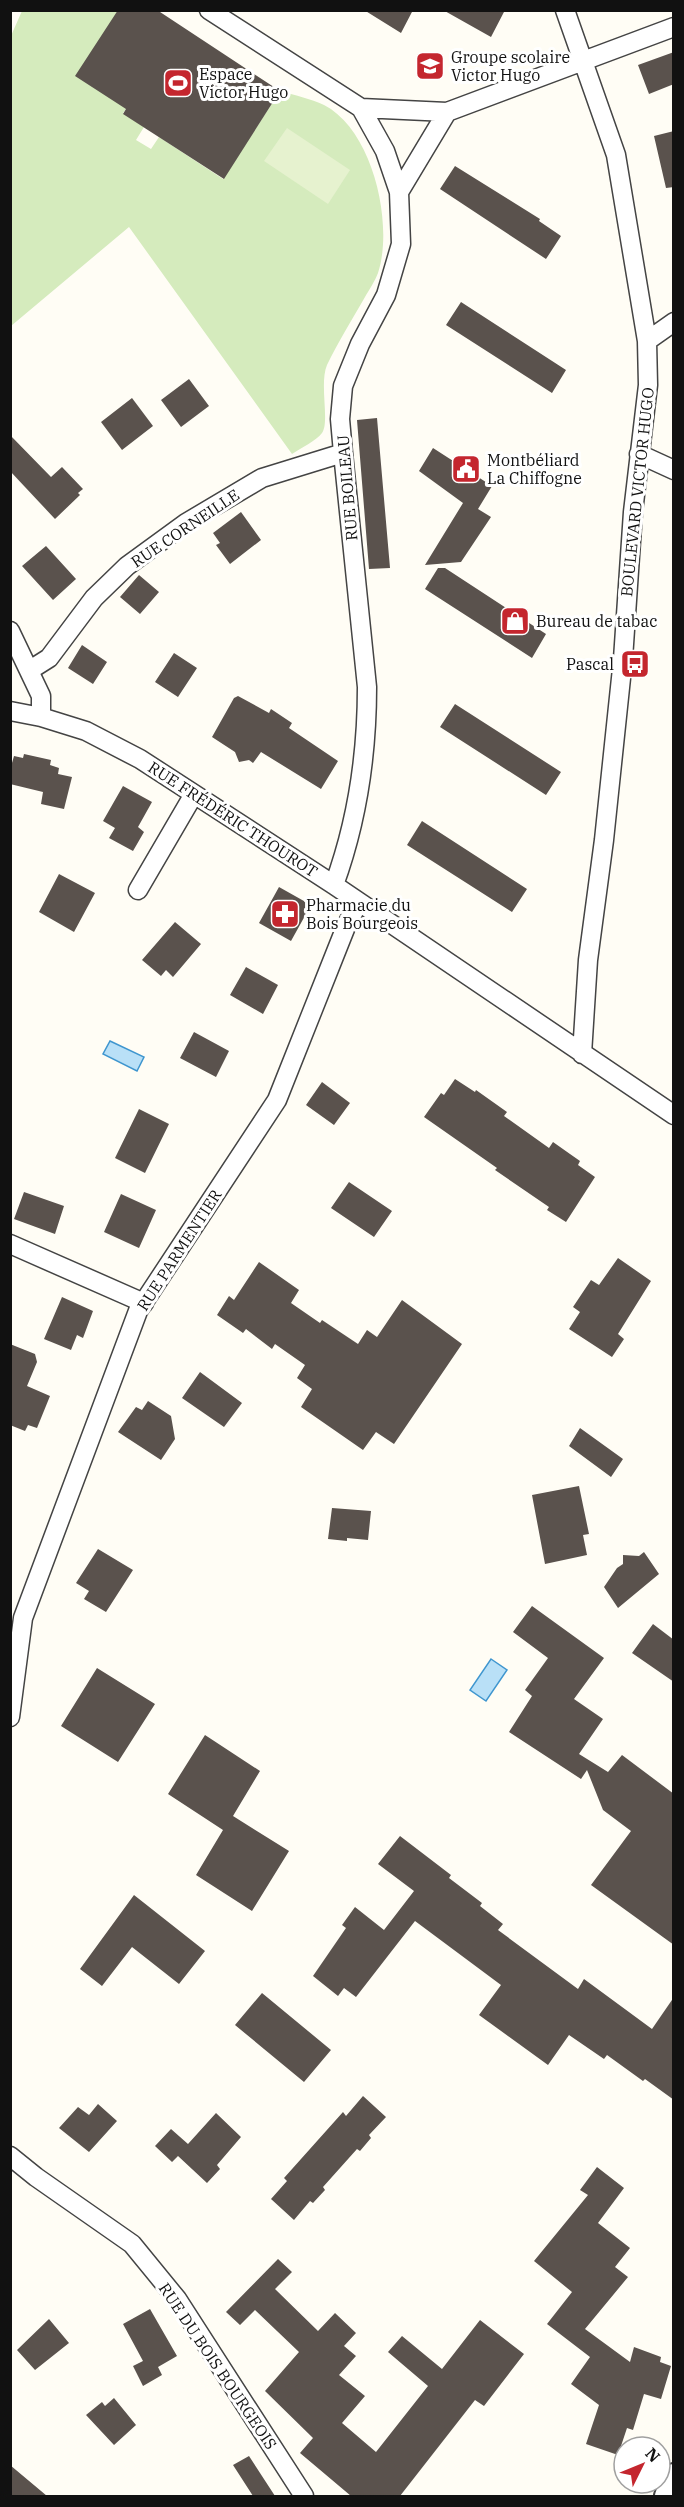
<svg xmlns="http://www.w3.org/2000/svg" width="684" height="2507" font-family="'IBM Plex Serif',serif">
  <style>
    .green { fill: #d5ebbd }
    .pitch { fill: #e6f2cf }
    .water { fill: #b9e0f7; stroke: #3f96cf; stroke-width: 1.5 }
    .building { fill: #5a524d }
    .lines { fill: none; stroke-linecap: round; stroke-linejoin: round }
    .minor-casing { stroke: #444; stroke-width: 21 }
    .tertiary-casing { stroke: #444; stroke-width: 26 }
    .minor { stroke: #fff; stroke-width: 18 }
    .tertiary { stroke: #fff; stroke-width: 22 }
    .labels { text-anchor: middle; dominant-baseline: central; stroke-width: 6; stroke-linejoin: round; paint-order: stroke }
    .poi-label { font-size: 16px; fill: #111; stroke: #fff; text-anchor: start }
    .street-label { font-size: 16px; fill: #111; stroke: #fff }
  </style>
  <rect width="100%" height="100%" fill="#fffdf5"/>
  <!-- green -->
  <path class="green" d="M22,11H118L126,109L123,113L144,127L136,140L151,149L159,137L223,179L280,91C294,95 311,99 324,105C373,130 394,224 378,273C375,281 369,290 365,297C352,320 338,342 327,365C319,384 330,422 322,433C316,441 301,448 292,454L129,227L11,326L10,38Z"/>
  <!-- pitch -->
  <path class="pitch" d="M287,128L350,170L328,204L264,161Z"/>
  <!-- water -->
  <path class="water" d="M110,1041L144,1057L137,1071L103,1054Z
    M491,1659L507,1670L486,1701L470,1690Z"/>
  <!-- building -->
  <path class="building" d="M118,10H157L280,91L224,179L123,114L126,109L75,76Z
    M364,10H413L401,33Z
    M443,10H505L491,37Z
    M674,52V84L649,94L638,65Z
    M674,131V187L666,188L654,136Z
    M455,166L540,219L539,221L561,236L546,259L440,189Z
    M461,302L566,370L552,393L446,325Z
    M189,379L209,406L181,427L161,400Z
    M132,398L153,426L122,450L101,422Z
    M377,418L390,568L369,569L357,420Z
    M10,435L51,477L62,467L83,489L78,493L80,495L55,519L10,471Z
    M433,448L492,486L478,509L491,517L461,562L425,565L463,503L419,471Z
    M241,512L261,540L230,564L216,545L220,543L213,533Z
    M46,546L76,579L53,600L22,566Z
    M438,568H445L546,634L532,658L425,589Z
    M139,575L159,592L140,614L120,597Z
    M82,645L107,662L93,684L68,668Z
    M174,653L197,668L178,697L155,682Z
    M238,696L269,713L271,709L292,723L289,728L338,761L321,789L261,752L253,763L249,760L239,762L235,752L212,737L234,698Z
    M455,704L561,772L546,795L440,727Z
    M24,754L51,760L50,765L59,768L58,774L72,777L64,809L41,804L43,792L10,784V770L14,756L23,758Z
    M123,786L152,802L138,827L144,832L133,851L109,838L115,828L103,821Z
    M422,821L527,889L512,912L407,845Z
    M59,874L95,893L74,932L39,912Z
    M279,887L311,905L291,941L259,923Z
    M175,922L201,944L173,977L166,970L161,976L142,960Z
    M246,967L278,985L263,1014L230,995Z
    M194,1032L229,1051L216,1077L180,1058Z
    M455,1079L475,1092L476,1090L507,1112L504,1116L549,1148L553,1142L570,1154L580,1161L578,1165L595,1177L566,1222L547,1210L549,1207L495,1170L497,1168L424,1117L441,1093L444,1095Z
    M322,1082L350,1103L334,1125L306,1105Z
    M139,1109L169,1124L145,1173L115,1158Z
    M349,1182L392,1211L374,1237L331,1208Z
    M24,1192L64,1206L55,1234L14,1219Z
    M121,1194L156,1210L139,1248L104,1232Z
    M618,1258L651,1281L618,1334L624,1339L612,1357L569,1329L580,1312L573,1307L591,1280L599,1285Z
    M259,1262L299,1290L291,1303L320,1323L322,1320L358,1344L367,1330L377,1337L402,1300L462,1344L394,1444L376,1432L363,1450L301,1407L312,1389L297,1378L305,1365L275,1344L272,1349L246,1329L243,1333L217,1315L229,1296L234,1300Z
    M62,1297L93,1311L83,1338L77,1335L71,1350L44,1339Z
    M10,1344L35,1354L37,1362L27,1386L50,1396L37,1428L28,1425L25,1431L10,1425Z
    M200,1372L242,1403L224,1427L182,1398Z
    M148,1401L171,1416L175,1439L161,1460L118,1432L136,1407L142,1410Z
    M580,1428L623,1459L611,1477L569,1446Z
    M579,1486L589,1534L583,1535L587,1555L545,1564L532,1495Z
    M332,1508L371,1511L368,1540L347,1538V1541L328,1539Z
    M98,1549L133,1570L106,1612L84,1599L89,1591L76,1583Z
    M644,1552L659,1574L618,1608L604,1587L617,1568L623,1564V1555L639,1556Z
    M532,1606L604,1658L574,1699L603,1719L579,1754L608,1772L622,1755L674,1794V1945L591,1885L631,1831L603,1810L587,1770L581,1779L509,1732L532,1696L525,1690L548,1658L513,1632Z
    M653,1624L674,1640V1682L632,1653Z
    M97,1668L155,1704L118,1762L61,1726Z
    M205,1735L260,1771L233,1816L289,1851L252,1911L196,1875L223,1830L168,1794Z
    M400,1836L451,1875L449,1878L482,1903L480,1906L503,1924L498,1930L578,1989L584,1979L652,2029L674,1997V2100L645,2079L643,2081L607,2055L604,2059L569,2035L548,2065L479,2015L501,1985L415,1921L356,1997L344,1988L338,1996L313,1976L346,1928L342,1925L355,1907L384,1930L414,1891L378,1864Z
    M134,1895L205,1951L179,1984L132,1947L102,1986L80,1969Z
    M262,1993L331,2050L304,2082L235,2025Z
    M363,2096L386,2117L369,2135L371,2138L360,2151L357,2149L323,2187L325,2190L313,2203L310,2201L294,2220L271,2199L287,2181L284,2178L343,2112L346,2116Z
    M98,2104L117,2121L89,2152L59,2128L78,2107L89,2115Z
    M216,2113L241,2137L217,2165L220,2169L207,2183L178,2156L172,2162L155,2146L171,2129L188,2144Z
    M597,2167L624,2188L598,2223L630,2248L615,2267L628,2277L585,2329L630,2362L634,2347L661,2357L660,2362L671,2366L661,2399L644,2394L633,2430L627,2428L618,2455L586,2444L599,2405L571,2384L590,2357L547,2324L572,2292L534,2261L588,2195L580,2190Z
    M278,2259L292,2272L275,2289L318,2331L335,2313L356,2333L344,2346L356,2356L339,2375L365,2396L342,2423L376,2452L428,2386L388,2352L402,2336L442,2369L480,2320L524,2354L484,2406L475,2400L400,2496H351L300,2453L313,2438L265,2391L299,2352L255,2310L240,2325L226,2312Z
    M150,2309L177,2356L158,2367L162,2375L143,2386L133,2366L143,2361L123,2324Z
    M49,2319L69,2343L35,2370L17,2350Z
    M114,2398L136,2425L114,2445L86,2415L102,2402L105,2406Z
    M249,2456L275,2496H253L233,2465Z
    M10,2465L47,2496H10Z"/>
  <g class="lines">
    <!-- minor casing -->
    <g class="minor-casing">
      <path id="minor" d="M209,10L361,108L385,151L399,192L401,244L386,295L360,344L343,386L340,419L343,453L367,687C367,754 357,822 334,885
        M565,10L616,155L647,341L648,385L633,512L623,659L604,840L588,960L582,1054
        M361,108L447,112L674,27
        M399,192L447,112
        M647,341L674,322
        M639,454L674,470
        M10,631L41,696V717
        M30,670L49,658L94,598L127,566L186,523L262,478L343,453
        M10,711L41,717L86,731L140,759L334,885L674,1115
        M138,890L194,794
        M10,1244L144,1303
        M10,1717L23,1618L138,1311L277,1100L347,924L359,902
        M10,2156L36,2177L132,2244L177,2299L304,2496"/>
    </g>
    <!-- tertiary casing -->
    <g class="tertiary-casing">
      <path id="tertiary" d="M666,2496L674,2475"/>
    </g>
    <!-- minor -->
    <use href="#minor" class="minor"/>
    <!-- tertiary -->
    <use href="#tertiary" class="tertiary"/>
  </g>
  <!-- icons -->
  <defs>
    <g id="school-square" transform="scale(1.5)"><rect x="-9" y="-9" width="18" height="18" rx="4" fill="#c4262e" stroke="#fff"/><path d="M0-5L7-2L0 1L-7-2ZM-4 1L0 2.5L4 1V4Q0 6-4 4Z" fill="#fff"/></g>
    <g id="stadium-square" transform="scale(1.5)"><rect x="-9" y="-9" width="18" height="18" rx="4" fill="#c4262e" stroke="#fff"/><path d="M0-5a6.5 5 0 1 0 0 10a6.5 5 0 1 0 0-10ZM-3.5-1.8h7v3.6h-7Z" fill="#fff"/></g>
    <g id="civic-square" transform="scale(1.5)"><rect x="-9" y="-9" width="18" height="18" rx="4" fill="#c4262e" stroke="#fff"/><path d="M-.6-6.5H3V-4.5H.6V-3L4-1V1h2V6H-6V1h2V-1L-.6-3ZM-1.2 2.5V6h2.4V2.5Z" fill="#fff"/></g>
    <g id="shop-square" transform="scale(1.5)"><rect x="-9" y="-9" width="18" height="18" rx="4" fill="#c4262e" stroke="#fff"/><path d="M-5-2.5h2.3a2.7 3.5 0 0 1 5.4 0H5L5.5 6h-11ZM-1.5-2.5h3a1.5 2.3 0 0 0-3 0Z" fill="#fff"/></g>
    <g id="bus-square" transform="scale(1.5)"><rect x="-9" y="-9" width="18" height="18" rx="4" fill="#c4262e" stroke="#fff"/><path d="M-5-6H5V4H4V6H2V4H-2V6H-4V4H-5ZM-3.5-4V0h7V-4ZM-3.5 1.2v1.5H-2V1.2ZM2 1.2v1.5H3.5V1.2Z" fill="#fff"/></g>
    <g id="pharmacy-square" transform="scale(1.5)"><rect x="-9" y="-9" width="18" height="18" rx="4" fill="#c4262e" stroke="#fff"/><path d="M-2-6h4v4h4v4h-4v4h-4v-4h-4v-4h4Z" fill="#fff"/></g>
  </defs>
  <g fill-rule="evenodd">
    <use href="#school-square" x="430" y="66"/>
    <use href="#stadium-square" x="178" y="83"/>
    <use href="#civic-square" x="466" y="469"/>
    <use href="#shop-square" x="515" y="621"/>
    <use href="#bus-square" x="635" y="664"/>
    <use href="#pharmacy-square" x="285" y="914"/>
  </g>
  <g class="labels">
    <!-- poi labels -->
    <g class="poi-label">
      <text x="451" y="57">Groupe scolaire<tspan x="451" dy="18">Victor Hugo</tspan></text>
      <text x="199" y="74">Espace<tspan x="199" dy="18">Victor Hugo</tspan></text>
      <text x="487" y="460">Montbéliard<tspan x="487" dy="18">La Chiffogne</tspan></text>
      <text x="536" y="621">Bureau de tabac</text>
      <text x="614" y="664" text-anchor="end">Pascal</text>
      <text x="306" y="905">Pharmacie du<tspan x="306" dy="18">Bois Bourgeois</tspan></text>
    </g>
    <!-- street labels -->
    <g class="street-label">
      <text transform="translate(347 488) rotate(-95)">RUE BOILEAU</text>
      <text transform="translate(637 492) rotate(-84)">BOULEVARD VICTOR HUGO</text>
      <text transform="translate(185 528) rotate(-34)">RUE CORNEILLE</text>
      <text transform="translate(233 819) rotate(33)">RUE FRÉDÉRIC THOUROT</text>
      <text transform="translate(179 1250) rotate(-57)">RUE PARMENTIER</text>
      <text transform="translate(218 2366) rotate(56)">RUE DU BOIS BOURGEOIS</text>
    </g>
  </g>
  <!-- border -->
  <rect width="684" height="2507" fill="none" stroke="#111111" stroke-width="24"/>
  <!-- north arrow -->
  <g transform="translate(642 2465) rotate(47)"><circle r="28" fill="#ffffff" stroke="#a0a0a0" stroke-width="1.5"/>
  <path d="M0-4.5L10 22L0 15L-10 22Z" fill="#c4262e"/>
  <text y="-9" font-size="16" font-weight="bold" text-anchor="middle" fill="#111111">N</text>
  </g>
</svg>
